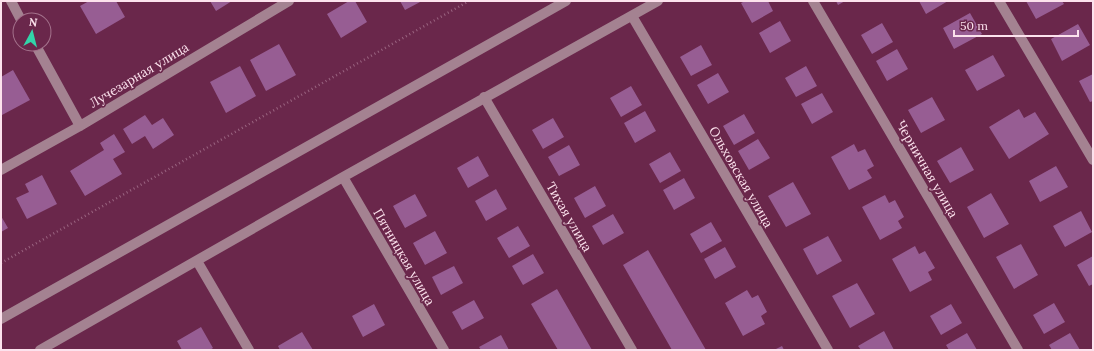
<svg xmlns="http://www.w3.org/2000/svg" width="1094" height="351" font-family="Lora,serif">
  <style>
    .building { fill: #975d93 }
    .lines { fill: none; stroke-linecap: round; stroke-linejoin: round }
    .path { stroke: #9a6480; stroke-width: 2.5; stroke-dasharray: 1 3; stroke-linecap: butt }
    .minor { stroke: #a48291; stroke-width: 10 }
    .labels { text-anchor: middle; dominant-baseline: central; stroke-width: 3.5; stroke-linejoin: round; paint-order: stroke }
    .street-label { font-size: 13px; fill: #fce2ed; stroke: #6a274b }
  </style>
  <rect width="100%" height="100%" fill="#6a274b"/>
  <!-- building -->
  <path class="building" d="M89,1H116L125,17L96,34L80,6Z
    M210,1H232L216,11Z
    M349,1H355L367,22L341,38L327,14Z
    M400,1H422L405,10Z
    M745,1H768L773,11L752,23L741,3Z
    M836,1H845L838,5Z
    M919,1H948L926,14Z
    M1026,1H1062L1064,4L1036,19Z
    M970,13L982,34L954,49L943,28Z
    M780,21L791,41L770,53L759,33Z
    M882,23L893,42L872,54L861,35Z
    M1078,24L1090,45L1062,61L1051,39Z
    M279,44L296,75L266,91L250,60Z
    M701,45L712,65L691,76L680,57Z
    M897,49L908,69L887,81L876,61Z
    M993,55L1005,76L977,91L965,70Z
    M240,66L256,96L226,113L210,82Z
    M806,66L817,86L796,97L785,78Z
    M13,70L30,100L2,115L1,77Z
    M718,73L729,92L708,104L697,85Z
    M1093,74V101L1090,102L1079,81Z
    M631,86L642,105L621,117L610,98Z
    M822,93L833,112L812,124L801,104Z
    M932,97L945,120L921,133L908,110Z
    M1019,109L1024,118L1035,112L1049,134L1009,159L989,127Z
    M645,111L656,131L635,143L624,123Z
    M744,114L755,133L734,145L723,126Z
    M145,115L152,125L163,118L174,135L153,149L145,136L132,144L123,129Z
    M553,118L564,137L543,149L532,130Z
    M114,134L125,152L113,159L122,174L85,196L70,171L104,150L100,143Z
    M758,139L770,158L749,170L738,151Z
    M854,144L858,152L865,149L874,166L867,170L872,178L849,190L831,157Z
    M569,145L580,165L559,176L548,157Z
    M961,147L974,170L950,183L937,161Z
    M670,152L681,171L660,183L649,164Z
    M478,156L489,176L468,188L457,168Z
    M1056,166L1068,187L1040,202L1029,181Z
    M42,175L57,204L27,219L16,198L29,192L25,184Z
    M684,178L695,198L674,210L663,190Z
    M793,182L811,214L786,227L768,196Z
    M595,186L606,206L585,218L574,198Z
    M496,189L507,209L486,221L475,201Z
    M991,193L1009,224L984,238L967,207Z
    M415,194L427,216L405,228L393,206Z
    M885,195L889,203L895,200L904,217L898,221L902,228L880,240L862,207Z
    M1081,211L1092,232L1065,247L1053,226Z
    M613,214L624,233L603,245L592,226Z
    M1,216L8,228L1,232Z
    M711,222L722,241L701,253L690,234Z
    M518,226L530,246L509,258L497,238Z
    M435,231L447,253L425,265L413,243Z
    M828,236L842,261L817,275L803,249Z
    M1021,244L1038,275L1014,289L996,257Z
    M915,246L919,254L925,251L935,268L928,272L932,280L910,292L892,259Z
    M725,247L736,267L715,279L704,259Z
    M648,250L706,350H672L623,265Z
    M533,254L544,273L523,285L512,266Z
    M1093,256V284L1089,286L1077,265Z
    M454,266L463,283L441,295L432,277Z
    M857,283L875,314L850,328L832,296Z
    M557,289L592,350H558L531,304Z
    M747,290L752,298L758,295L767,312L761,316L765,324L743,336L725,303Z
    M474,300L484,318L462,330L452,312Z
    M1054,303L1065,322L1044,334L1033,315Z
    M374,304L385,325L363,337L352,316Z
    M951,304L962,323L941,335L930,316Z
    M201,327L213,348L210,350H182L177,341Z
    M884,331L894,350H861L858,346Z
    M302,332L313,350H280L278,346Z
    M967,333L977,350H949L946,345Z
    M1070,333L1080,350H1052L1049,345Z
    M501,335L509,350H481L479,347Z
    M782,346L784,350H774Z"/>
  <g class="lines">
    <!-- path -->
    <path class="path" d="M1,263L469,1"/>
    <!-- minor -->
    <path class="minor" d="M11,1L21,20
      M813,1L1018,350
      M999,1L1093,160
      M632,16L828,350
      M35,44L80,126
      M484,97L632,350
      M1,170L80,126L289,1
      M343,177L444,350
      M197,261L249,350
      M1,319L566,1
      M40,350L343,177L658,1"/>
  </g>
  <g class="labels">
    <!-- street labels -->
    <g class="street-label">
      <text transform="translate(139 75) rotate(-31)">Лучезарная улица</text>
      <text transform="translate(927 169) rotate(60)">Черничная улица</text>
      <text transform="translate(741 177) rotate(60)">Ольховская улица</text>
      <text transform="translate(569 217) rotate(60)">Тихая улица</text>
      <text transform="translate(404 257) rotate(60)">Пятницкая улица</text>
    </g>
  </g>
  <!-- border -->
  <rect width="1094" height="351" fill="none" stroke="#fce2ed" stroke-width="4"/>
  <!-- north arrow -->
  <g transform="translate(32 32) rotate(7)"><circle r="19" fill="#6a274b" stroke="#a4728c"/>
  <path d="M0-3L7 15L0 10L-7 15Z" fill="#32d4a9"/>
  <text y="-6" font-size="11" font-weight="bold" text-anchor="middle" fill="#fce2ed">N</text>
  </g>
  <!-- scale -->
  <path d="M954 30v6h124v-6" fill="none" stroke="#fce2ed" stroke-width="2"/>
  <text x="960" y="30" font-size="12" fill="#fce2ed" stroke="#6a274b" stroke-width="3" paint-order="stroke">50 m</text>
</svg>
